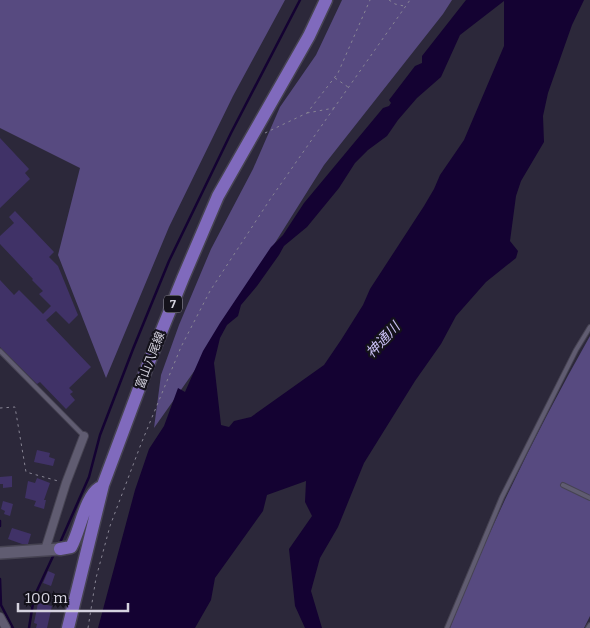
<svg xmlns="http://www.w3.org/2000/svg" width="590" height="628" font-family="Bitter,'Noto Sans JP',serif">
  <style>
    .green { fill: #574a80 }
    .water { fill: #140232; fill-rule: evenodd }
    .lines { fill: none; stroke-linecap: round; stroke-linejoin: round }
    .stream { stroke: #140232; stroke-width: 2.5 }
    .building { fill: #403267 }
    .lane-casing { stroke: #464352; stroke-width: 6 }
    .street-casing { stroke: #464352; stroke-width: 10 }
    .secondary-casing { stroke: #464352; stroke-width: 14 }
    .primary-casing { stroke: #464352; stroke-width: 15 }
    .path { stroke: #888594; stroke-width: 1; stroke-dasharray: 2.5 4; stroke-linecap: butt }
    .lane { stroke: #605c71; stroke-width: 4 }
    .street { stroke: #605c71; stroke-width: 8 }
    .secondary { stroke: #605c71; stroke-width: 11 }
    .primary { stroke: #806abd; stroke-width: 12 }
    .labels { text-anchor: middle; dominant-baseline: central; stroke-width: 4.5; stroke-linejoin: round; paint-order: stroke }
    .shield { fill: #14121b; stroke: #9b99a4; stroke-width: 1 }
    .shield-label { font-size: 11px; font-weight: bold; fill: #d5d3df }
    .street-label { font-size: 12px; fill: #d5d3df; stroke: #14121b }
    .water-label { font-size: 14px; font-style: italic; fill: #c8bef2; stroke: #14121b }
  </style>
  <rect width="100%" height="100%" fill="#2c283a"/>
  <!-- green -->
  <path class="green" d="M0,0H285L233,96L169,227L106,378L58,255L80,168L0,128Z
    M342,0H452L443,14L324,165L195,370L154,428L161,375L179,325L211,249L253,169L280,107L316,55Z
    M590,336V616L584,628H450C489,527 537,430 590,336Z"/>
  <!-- water -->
  <path class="water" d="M466,0H584L572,25L548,93L543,116L544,142L521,181L516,196L510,241L518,251L516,258L486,282L456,316L441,344L415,381L364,463L338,527L320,558L311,591L322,628H305L295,606L289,549L312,516L305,502L306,481L267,495L263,511L215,578L211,600L195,628H98L135,490L149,449L164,426L178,388L185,392L203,351L220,323L271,247L283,235L304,203L383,108L389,106L391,103L389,100L415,66L422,63V56ZM504,1V46L464,140L440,175L434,189L424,206L370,289L363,305L341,340L324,365L251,417L234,421L229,427L221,425L214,363L220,338L227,325L238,316L241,305L257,286L279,255L284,246L307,227L339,188L355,163L368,150L387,136L398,120L417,98L441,77L460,35Z"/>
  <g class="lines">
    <!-- stream -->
    <path class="stream" d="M0,521V526
      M59,545L89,477L100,435L133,349L169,261L231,133L300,0
      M0,579L1,605L13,628
      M29,628L34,597L55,552"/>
  </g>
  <!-- building -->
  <path class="building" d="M0,138L29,169L25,173L30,179L0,208Z
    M15,211L54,252L49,257L58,266L78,315L69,324L56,311L46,320L91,367L69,388L73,392L70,394L75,400L66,409L40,382L37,384L0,347V280L14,295L19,290L43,314L51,306L39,294L43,291L32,280L33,279L0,244V236L14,223L9,217Z
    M37,450L50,453L49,457L55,459L53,466L34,462Z
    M12,476V487L3,488V484H0V477Z
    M37,478L50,483L44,500H46L44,509L34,506L36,501L25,498L28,481L35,483Z
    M3,501L13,504L10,516L4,514L5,511L1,509Z
    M12,528L31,534L28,544H22L8,539Z
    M48,571L55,574L51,586L43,583Z
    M38,603L52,606L47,628H36L37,624L34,623Z"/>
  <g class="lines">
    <!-- lane casing -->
    <g class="lane-casing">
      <path id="lane" d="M0,351L84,436
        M563,485L590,498
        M447,628L502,497L576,350L590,327
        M588,628L590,625"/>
    </g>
    <!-- street casing -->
    <g class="street-casing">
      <path id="street" d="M45,550L66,483L84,436
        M0,617L6,628"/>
    </g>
    <!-- secondary casing -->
    <g class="secondary-casing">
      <path id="secondary" d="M0,553L60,549"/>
    </g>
    <!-- primary casing -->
    <g class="primary-casing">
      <path id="primary" d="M60,549L71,547C80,531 85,497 99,488
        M68,628L103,485L147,367L183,278L218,196L309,36L326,0"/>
    </g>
    <!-- path -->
    <path class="path" d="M389,0L395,4L404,6
      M335,78L348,87
      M307,113L334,108L410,0
      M265,133L307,113L338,73L370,0
      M0,408L15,407L26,472L58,481
      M88,628L96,578L110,526L141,444L181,347L210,291L271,198L334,108"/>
    <!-- lane -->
    <use href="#lane" class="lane"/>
    <!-- street -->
    <use href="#street" class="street"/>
    <!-- secondary -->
    <use href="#secondary" class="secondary"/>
    <!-- primary -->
    <use href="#primary" class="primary"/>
  </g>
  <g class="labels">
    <!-- shield labels -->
    <rect class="shield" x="164" y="295.5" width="18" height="17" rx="4"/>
    <g class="shield-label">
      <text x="173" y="304">7</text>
    </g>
    <!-- street labels -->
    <g class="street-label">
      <text transform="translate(150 360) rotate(-69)">富山八尾線</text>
    </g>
    <!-- water labels -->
    <g class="water-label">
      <text transform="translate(383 340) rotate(-47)">神通川</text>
    </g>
  </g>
  <!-- scale -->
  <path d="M18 603v8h110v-8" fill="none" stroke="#d5d3df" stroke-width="2.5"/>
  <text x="25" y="603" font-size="15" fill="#d5d3df" stroke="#14121b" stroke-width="4" paint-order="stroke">100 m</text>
</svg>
